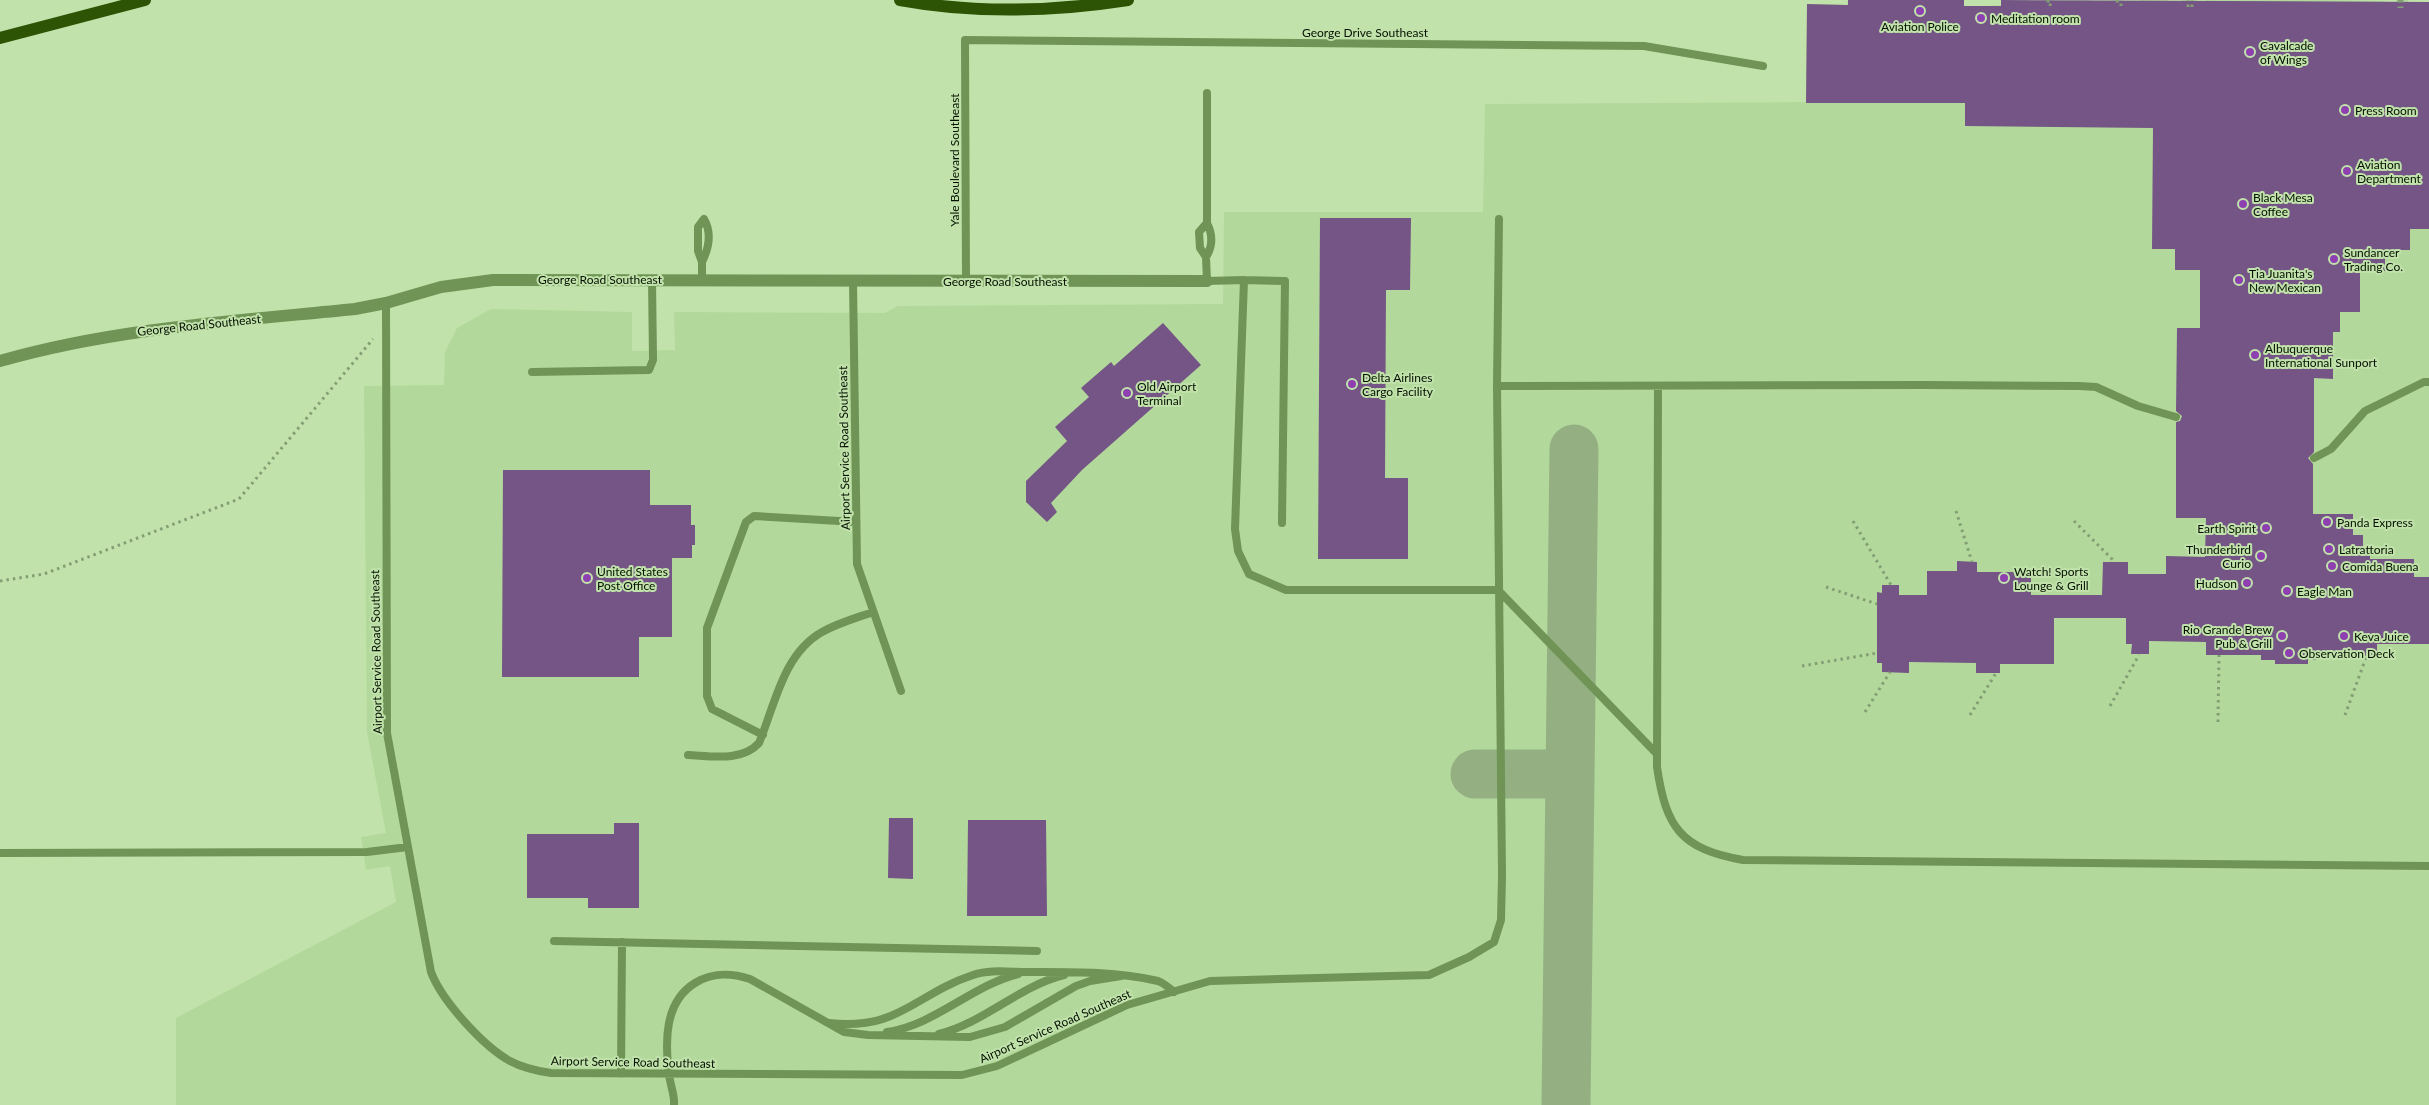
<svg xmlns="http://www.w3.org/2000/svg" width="2429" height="1105" font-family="Lato,sans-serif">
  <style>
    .built { fill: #b2d89b }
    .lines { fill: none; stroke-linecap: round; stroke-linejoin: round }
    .taxiway { stroke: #94b082; stroke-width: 49 }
    .building { fill: #745585 }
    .path { stroke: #849e74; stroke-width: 3; stroke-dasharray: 2.5 4; stroke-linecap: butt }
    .service { stroke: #6f9456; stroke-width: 8 }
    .minor { stroke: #6f9456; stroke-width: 12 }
    .primary { stroke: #2d5305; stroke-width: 12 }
    .poi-dot { fill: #8e40b1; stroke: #c1e3ab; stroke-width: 2 }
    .labels { text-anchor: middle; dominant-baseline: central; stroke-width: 4; stroke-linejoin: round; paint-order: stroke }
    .poi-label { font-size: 12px; fill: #051001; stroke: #c1e3ab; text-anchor: start }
    .street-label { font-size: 12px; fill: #051001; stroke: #c1e3ab }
  </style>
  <rect width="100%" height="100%" fill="#c1e3ab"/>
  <!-- built -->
  <path class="built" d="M1848,0H1964V9H1987V6L2001,5V0H2029V4H2042V0H2054L2053,5L2067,6V0H2090V6H2112V0H2123V6H2140V0H2168V6H2182V0H2197V7H2206V0H2329L2385,1V8H2396V0H2408V9L2422,8V2H2429V1105H176V1018L396,902L390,866L366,870L361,837L386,833L367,732L364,386L444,385L445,352L457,328L491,309L632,312V351L675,350L674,312L885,313L898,306L1223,304L1224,212H1483L1485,104L1806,102L1807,4L1847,5Z"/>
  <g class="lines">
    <!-- taxiway -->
    <path class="taxiway" d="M1475,774H1570
      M1566,1105L1574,449"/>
  </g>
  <!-- building -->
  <path class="building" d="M1848,0H1964V6H2001V0L2429,2V229H2410V250H2385V271L2360,270V312H2340V332H2333V379L2314,378V452L2308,458L2313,464V514H2353V535H2363V552H2370V559H2414V577H2429V644H2377V656L2319,655V660H2308V664H2275V660H2261V655H2206V642L2149,641V654H2131L2132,644H2126V618H2054V664H2000V673H1976V663L1909,662V673L1882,672V663H1877V592L1882,593V585H1899V595H1927V571H1957V561L1977,562V572H2031V595H2102L2103,562H2128V574H2166V556L2205,557L2206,518H2176V422L2180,421L2182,416L2176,411L2177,328H2200V270H2175V249H2152L2153,128L1965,126V103H1806L1807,4L1848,5Z
    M1320,218H1411L1410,290H1386L1385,478H1408V559H1318Z
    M1163,323L1201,365L1082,470L1051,503L1057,512L1047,522L1026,502V481L1067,441L1055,427L1089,397L1081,388L1111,362L1114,366Z
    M503,470H650V505H691V525H695V545H692V558H672V637H639V677H502Z
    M889,818H913V879L888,878Z
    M968,820H1046L1047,916H967Z
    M614,823H639V908H588V898H527V834H614Z"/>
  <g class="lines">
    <!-- path -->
    <path class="path" d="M2048,0V5
      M2117,0L2118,6
      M2399,0V8
      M2402,0V8
      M2050,6L2051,0
      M2121,6V0
      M2188,7V0
      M2192,7V0
      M1956,511L1972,562
      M1853,521L1891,585
      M2074,521L2115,562
      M0,581L44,574L239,499L373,339
      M1826,587L1877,604
      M1802,666L1877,653
      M2110,706L2139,655
      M1865,712L1890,672
      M1970,715L1996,673
      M2345,715L2367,655
      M2218,722L2219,655"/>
    <!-- service -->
    <path class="service" d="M1207,223L1199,232L1200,248L1206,257L1207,281L1244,280L1235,529L1238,551L1249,574L1286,590H1498L1656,753
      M1206,257C1213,246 1213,235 1207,223V93
      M702,280V262L698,251V227L704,219C712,233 709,248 702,262
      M966,280L965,40L1644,46L1763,66
      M1244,280L1285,281L1282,523
      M853,281L857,564L901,691
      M386,303L387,733L431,972C442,1001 483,1046 510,1061C523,1068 537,1071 551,1073L962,1075L997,1066L1127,1005L1210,981L1429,975L1469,957L1494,942L1501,920L1502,875L1497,386L1499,219
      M532,372L649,370L653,360L652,279
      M1497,386L1924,385L2079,386L2096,387L2138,406L2176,417
      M1658,386L1657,767C1666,828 1681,849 1743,860L2429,866
      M2314,458L2331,449L2365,411L2424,382H2429
      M763,735L712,709L707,696V628L746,522L754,516L856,522
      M688,755C711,756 742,762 759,743C775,705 783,654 822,632C838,623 856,618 873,612
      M0,853L367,852L408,847
      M554,941L1037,951
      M829,1023C899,1031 915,994 973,975C990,969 1009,972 1026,972C1070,972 1115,971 1158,981C1164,983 1169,988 1174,992
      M887,1032C935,1025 971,986 1018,974
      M939,1034C984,1023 1019,986 1064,975
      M621,1074L622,942
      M674,1105C675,1095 670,1085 669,1074C665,1042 664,1002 695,983C713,972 731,973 750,979L844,1032L868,1035L970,1037L1005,1027L1076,986L1090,981L1121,976"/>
    <!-- minor -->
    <path class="minor" d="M0,361C115,328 236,321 355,309L386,303L441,287L493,280L1207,281"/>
    <!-- primary -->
    <path class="primary" d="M900,0C976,14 1051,12 1128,0
      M0,38L145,0"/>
  </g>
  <!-- markers -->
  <g class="poi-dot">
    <circle cx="1920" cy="11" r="5"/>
    <circle cx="1981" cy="18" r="5"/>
    <circle cx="2250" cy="52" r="5"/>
    <circle cx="2345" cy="110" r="5"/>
    <circle cx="2347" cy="171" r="5"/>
    <circle cx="2243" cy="204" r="5"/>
    <circle cx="2334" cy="259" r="5"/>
    <circle cx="2239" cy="280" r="5"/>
    <circle cx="2255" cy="355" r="5"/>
    <circle cx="1352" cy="384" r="5"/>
    <circle cx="1127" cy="393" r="5"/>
    <circle cx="2327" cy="522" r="5"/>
    <circle cx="2266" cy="528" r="5"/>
    <circle cx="2329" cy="549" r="5"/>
    <circle cx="2261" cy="556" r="5"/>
    <circle cx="2332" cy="566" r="5"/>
    <circle cx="587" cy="578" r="5"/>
    <circle cx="2004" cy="578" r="5"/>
    <circle cx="2247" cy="583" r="5"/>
    <circle cx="2287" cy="591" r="5"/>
    <circle cx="2282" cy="636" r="5"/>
    <circle cx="2344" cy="636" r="5"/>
    <circle cx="2289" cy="653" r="5"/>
  </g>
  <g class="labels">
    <!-- poi labels -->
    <g class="poi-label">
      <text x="1991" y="18">Meditation room</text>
      <text x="1920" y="26" text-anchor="middle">Aviation Police</text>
      <text x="2260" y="45">Cavalcade<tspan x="2260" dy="14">of Wings</tspan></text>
      <text x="2355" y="110">Press Room</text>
      <text x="2357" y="164">Aviation<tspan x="2357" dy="14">Department</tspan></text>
      <text x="2253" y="197">Black Mesa<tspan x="2253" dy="14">Coffee</tspan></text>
      <text x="2344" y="252">Sundancer<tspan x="2344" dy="14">Trading Co.</tspan></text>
      <text x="2249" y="273">Tia Juanita's<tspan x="2249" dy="14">New Mexican</tspan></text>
      <text x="2265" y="348">Albuquerque<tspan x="2265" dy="14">International Sunport</tspan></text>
      <text x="1362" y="377">Delta Airlines<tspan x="1362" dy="14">Cargo Facility</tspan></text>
      <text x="1137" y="386">Old Airport<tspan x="1137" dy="14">Terminal</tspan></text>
      <text x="2337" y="522">Panda Express</text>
      <text x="2256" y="528" text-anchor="end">Earth Spirit</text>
      <text x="2251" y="549" text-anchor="end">Thunderbird<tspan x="2251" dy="14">Curio</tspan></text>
      <text x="2339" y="549">Latrattoria</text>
      <text x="2342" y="566">Comida Buena</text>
      <text x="597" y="571">United States<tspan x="597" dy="14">Post Office</tspan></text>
      <text x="2014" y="571">Watch! Sports<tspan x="2014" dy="14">Lounge &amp; Grill</tspan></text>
      <text x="2237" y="583" text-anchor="end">Hudson</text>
      <text x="2297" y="591">Eagle Man</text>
      <text x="2272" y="629" text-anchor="end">Rio Grande Brew<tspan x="2272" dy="14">Pub &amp; Grill</tspan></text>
      <text x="2354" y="636">Keva Juice</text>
      <text x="2299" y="653">Observation Deck</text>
    </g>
    <!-- street labels -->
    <g class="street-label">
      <text x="1365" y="32">George Drive Southeast</text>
      <text transform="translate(954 160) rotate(-90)">Yale Boulevard Southeast</text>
      <text x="600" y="279">George Road Southeast</text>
      <text x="1005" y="281">George Road Southeast</text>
      <text transform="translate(199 325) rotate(-6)">George Road Southeast</text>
      <text transform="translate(844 448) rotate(-91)">Airport Service Road Southeast</text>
      <text transform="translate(376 652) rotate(-91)">Airport Service Road Southeast</text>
      <text transform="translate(1055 1026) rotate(-24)">Airport Service Road Southeast</text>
      <text transform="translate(633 1062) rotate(1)">Airport Service Road Southeast</text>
    </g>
  </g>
</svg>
